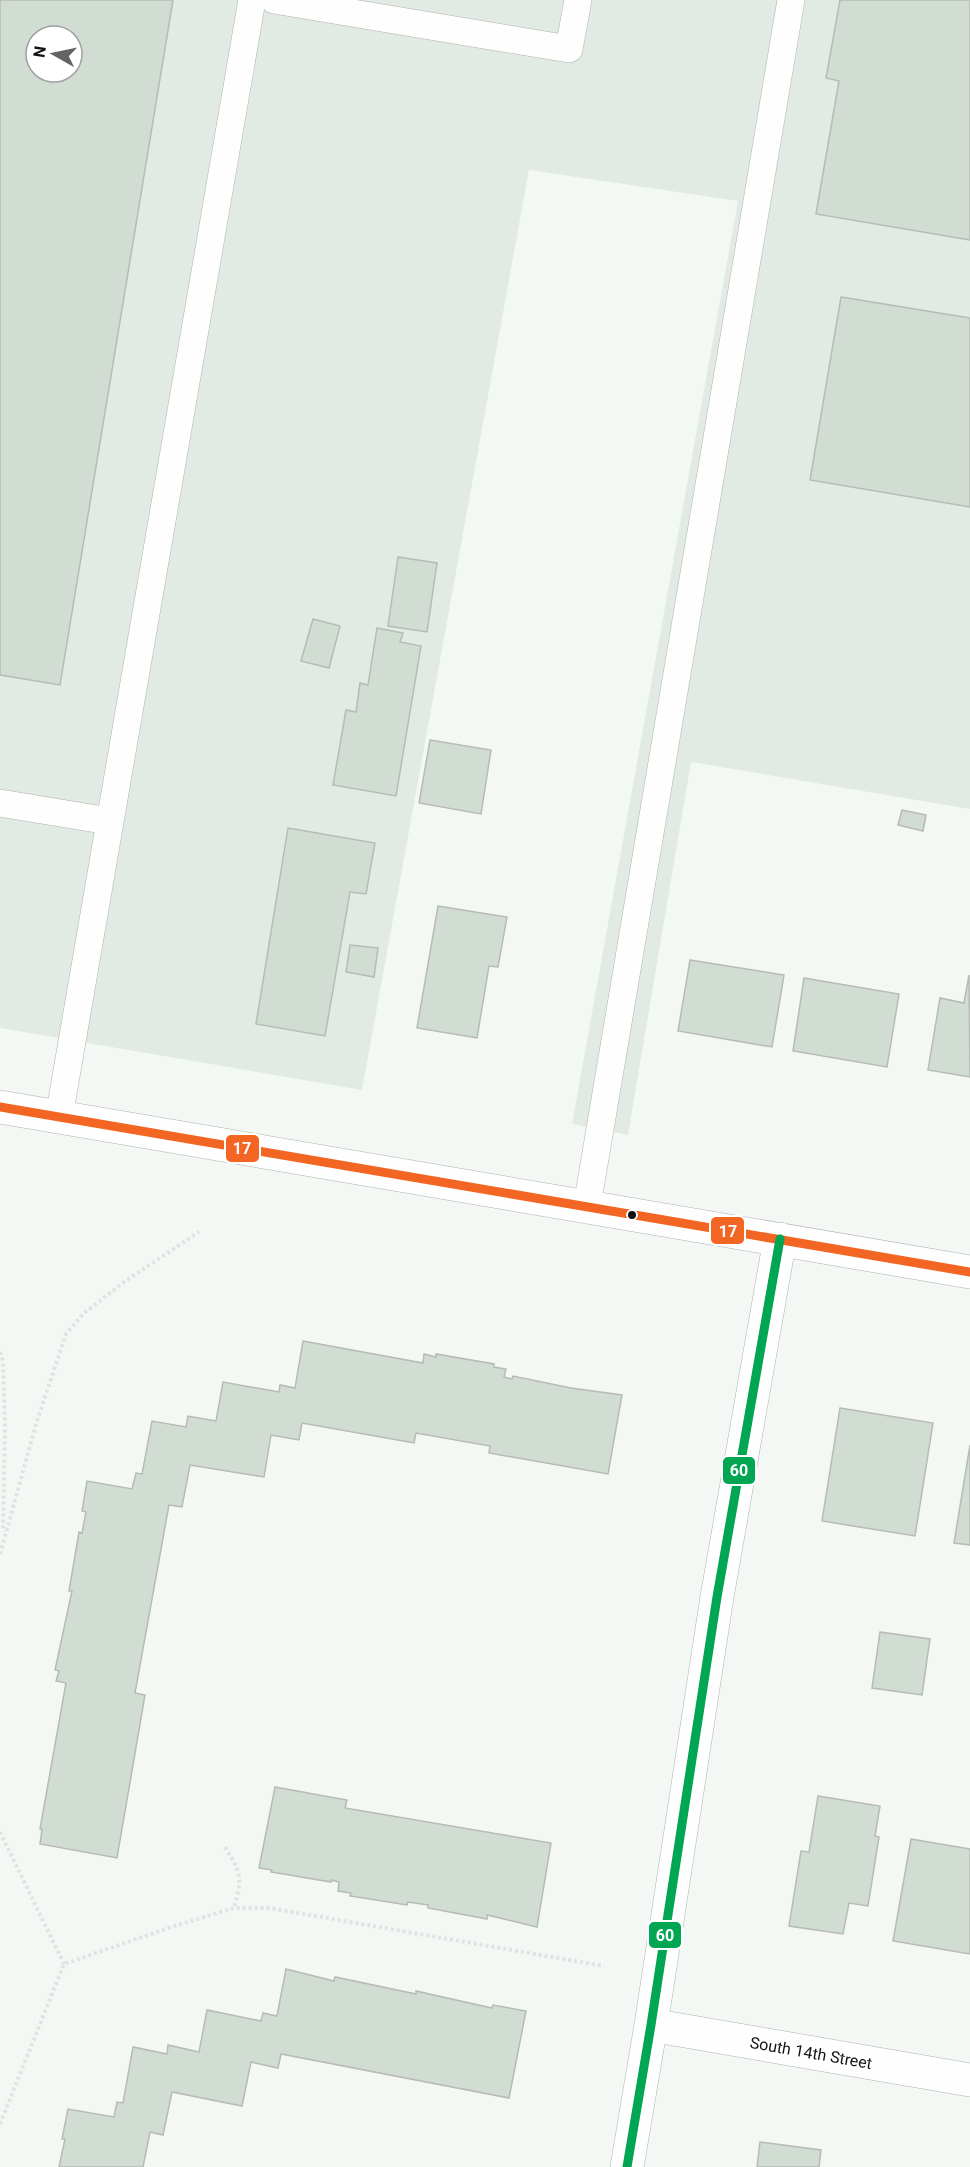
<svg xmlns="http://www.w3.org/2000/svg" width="970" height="2167" font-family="Roboto,sans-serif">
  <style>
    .built { fill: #e2ebe3; fill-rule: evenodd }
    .building { fill: #d1dcd2; stroke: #b7bab7; stroke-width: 1.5; fill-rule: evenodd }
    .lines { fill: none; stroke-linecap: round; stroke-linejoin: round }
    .service-casing { stroke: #afb2af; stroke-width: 28 }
    .minor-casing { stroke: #afb2af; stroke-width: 34 }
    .tertiary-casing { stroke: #afb2af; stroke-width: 34 }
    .path { stroke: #e1e2e1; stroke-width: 4; stroke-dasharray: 3 3; stroke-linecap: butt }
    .service { stroke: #fdfefd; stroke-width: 27 }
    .minor { stroke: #fdfefd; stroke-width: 33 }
    .tertiary { stroke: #fdfefd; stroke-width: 33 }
    .bus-1-casing { stroke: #fff; stroke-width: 14 }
    .bus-2-casing { stroke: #fff; stroke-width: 14 }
    .bus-1 { stroke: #f26522; stroke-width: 9 }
    .bus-2 { stroke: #00a651; stroke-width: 9 }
    .bus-dot { fill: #121412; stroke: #fff; stroke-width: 2 }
    .labels { text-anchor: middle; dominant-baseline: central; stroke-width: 6; stroke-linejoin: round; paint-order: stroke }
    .street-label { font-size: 16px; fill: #121412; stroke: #fff }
    .line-badge { stroke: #fff; stroke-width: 2 }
    .badge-label { font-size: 16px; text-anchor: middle; font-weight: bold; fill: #fff }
  </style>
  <rect width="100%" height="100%" fill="#f4f8f4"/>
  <!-- built -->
  <path class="built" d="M0,0H970V809L691,762L628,1135L572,1124L738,201L529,170L362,1090L0,1028ZM36,36H72V72H36Z"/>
  <!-- building -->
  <path class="building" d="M0,0H173L60,685L0,675ZM36,36H72V72H36Z
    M840,0H970V240L816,214L839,81L826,78Z
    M841,297L970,318V507L810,480Z
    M398,557L437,563L427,632L388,626Z
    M313,619L340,626L329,668L301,661Z
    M377,628L403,633L400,642L421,646L396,796L333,785L346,710L356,712L360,683L368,685Z
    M430,740L491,750L481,814L419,803Z
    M902,810L926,815L923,831L898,825Z
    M288,828L375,843L366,894L350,892L325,1036L256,1024Z
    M438,906L507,917L498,967L489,966L477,1038L417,1028Z
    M350,945L378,948L374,977L346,972Z
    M690,960L784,975L772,1047L678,1031Z
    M969,975L970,1077L928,1070L940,998L964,1003Z
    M804,978L899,994L887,1067L793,1051Z
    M303,1341L423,1363L424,1354L436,1357V1354L494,1364V1367L506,1369L504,1377L512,1379L513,1376L571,1388L622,1395L608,1474L489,1453L490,1446L416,1433L414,1443L302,1423L299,1440L271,1435L264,1477L190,1465L182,1507L169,1505L135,1693L145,1695L117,1858L40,1844L42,1829H40L66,1683L56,1681L59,1671L55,1670L72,1591H69L79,1532L82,1533L86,1512L82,1511L87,1481L132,1489L136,1473L142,1474L152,1421L186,1427L188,1416L216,1421L223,1382L279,1392L280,1385L295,1388Z
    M840,1408L933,1423L915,1536L822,1521Z
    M970,1445V1545L954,1543Z
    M880,1632L930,1639L922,1695L872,1688Z
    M275,1787L347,1800L345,1808L551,1843L537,1927L487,1915V1919L428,1908V1905L408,1902L407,1905L350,1896L351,1893L338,1891L339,1882L331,1880V1882L271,1872L272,1870L259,1868Z
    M818,1796L880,1806L875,1836L879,1837L868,1906L849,1903L843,1934L789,1926L801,1851L809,1852Z
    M911,1839L970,1849V1954L893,1941Z
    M286,1969L334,1981L335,1977L416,1994V1991L492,2008L493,2005L526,2011L509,2098L281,2054L278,2068L251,2062L242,2106L172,2092L163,2135L150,2132L143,2167H59L65,2139H62L68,2109L114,2117L117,2102L123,2103L133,2047L167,2054L168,2045L199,2052L207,2010L261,2021L263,2013L277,2016Z
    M760,2142L821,2150L819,2167H757Z"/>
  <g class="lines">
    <!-- service casing -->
    <g class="service-casing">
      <path id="service" d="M274,0L569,49L578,0
        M0,803L109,821
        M59,1117L252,0
        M587,1206L791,0"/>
    </g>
    <!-- minor casing -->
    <g class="minor-casing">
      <path id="minor" d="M651,2025L970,2080
        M627,2167L651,2025L717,1597L780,1239"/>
    </g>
    <!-- tertiary casing -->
    <g class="tertiary-casing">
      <path id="tertiary" d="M0,1107L970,1272"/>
    </g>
    <!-- path -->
    <path class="path" d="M0,1352L3,1361L5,1425L3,1532
      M0,1554L37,1421L66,1334L83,1314L124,1282L199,1232
      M0,1832L64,1964
      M225,1847C242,1874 242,1878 234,1908
      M0,2124L64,1964L171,1927L234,1908H269L604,1966"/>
    <!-- service -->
    <use href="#service" class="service"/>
    <!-- minor -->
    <use href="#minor" class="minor"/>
    <!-- tertiary -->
    <use href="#tertiary" class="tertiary"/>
    <!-- bus-1 casing -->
    <g class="bus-1-casing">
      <path id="bus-1" d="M0,1107L970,1272"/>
    </g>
    <!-- bus-2 casing -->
    <g class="bus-2-casing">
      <path id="bus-2" d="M627,2167L651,2025L717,1597L780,1239"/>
    </g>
    <!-- bus-1 -->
    <use href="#bus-1" class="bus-1"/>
    <!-- bus-2 -->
    <use href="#bus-2" class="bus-2"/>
  </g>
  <!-- markers -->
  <circle class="bus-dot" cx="632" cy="1215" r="5"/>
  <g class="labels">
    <!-- street labels -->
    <g class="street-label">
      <text transform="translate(811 2053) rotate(10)">South 14th Street</text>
    </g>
  </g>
  <g class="line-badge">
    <rect x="225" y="1134" width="35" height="29" rx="6" fill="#f26522"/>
    <rect x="710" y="1216" width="35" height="29" rx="6" fill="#f26522"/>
    <rect x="722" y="1456" width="34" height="29" rx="6" fill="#00a651"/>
    <rect x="648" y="1921" width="34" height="28" rx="6" fill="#00a651"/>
  </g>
  <g class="badge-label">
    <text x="242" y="1154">17</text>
    <text x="728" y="1237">17</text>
    <text x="739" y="1476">60</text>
    <text x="665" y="1941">60</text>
  </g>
  <!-- north arrow -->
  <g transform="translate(54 54) rotate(279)"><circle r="28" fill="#ffffff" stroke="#a0a1a0" stroke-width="1.5"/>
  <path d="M0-4.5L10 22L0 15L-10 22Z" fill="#616461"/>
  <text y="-9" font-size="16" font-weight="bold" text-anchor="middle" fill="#121412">N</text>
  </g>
</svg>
